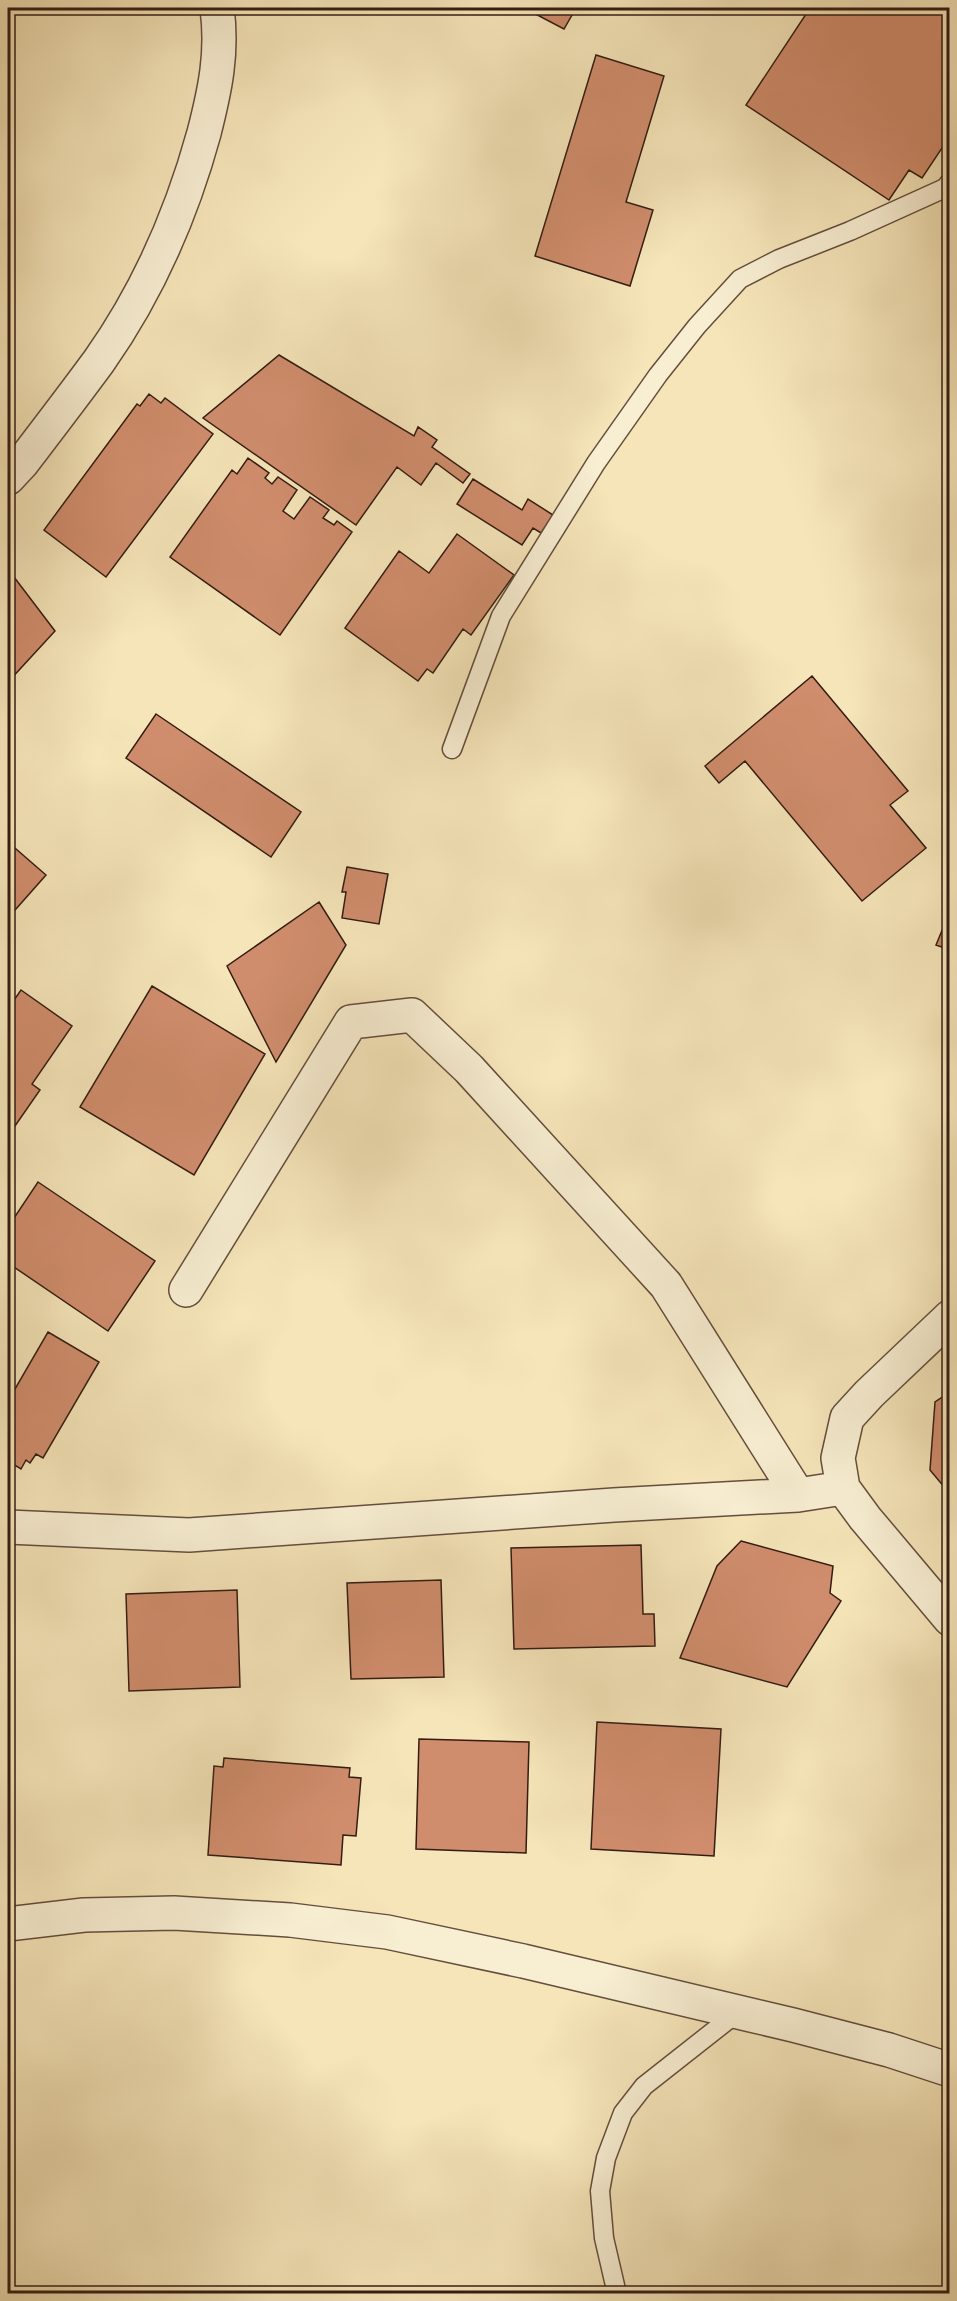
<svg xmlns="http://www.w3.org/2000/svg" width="957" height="2301" font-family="'Gentium Book Plus',serif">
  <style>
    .building { fill: #d08d6d; stroke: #341c12; stroke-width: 1.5 }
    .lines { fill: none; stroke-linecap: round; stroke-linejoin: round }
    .service-casing { stroke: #644e3c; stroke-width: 21 }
    .minor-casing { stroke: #644e3c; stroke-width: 36 }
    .service { stroke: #f8eed2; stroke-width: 18 }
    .minor { stroke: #f8eed2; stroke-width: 33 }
  </style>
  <rect width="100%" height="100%" fill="#f5e5b9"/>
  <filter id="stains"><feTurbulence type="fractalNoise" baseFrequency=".00333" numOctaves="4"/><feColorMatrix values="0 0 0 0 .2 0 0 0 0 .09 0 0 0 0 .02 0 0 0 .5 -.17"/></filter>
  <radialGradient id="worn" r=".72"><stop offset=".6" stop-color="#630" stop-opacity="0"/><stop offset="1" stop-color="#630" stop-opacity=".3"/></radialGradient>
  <!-- building -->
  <path class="building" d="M524,8H576L564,29Z
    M810,8H950V136L922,178L909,170L889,200L746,105Z
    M596,55L664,76L626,202L653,210L630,286L535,256Z
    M279,355L414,436L418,427L437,440L432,447L470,474L463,483L436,463L421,485L397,467L356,525L203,418Z
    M149,394L161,403L165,398L213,434L106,577L44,530L137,404L140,406Z
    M248,458L269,473L265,478L272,484L278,477L297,490L283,511L294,519L310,497L329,510L323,518L334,525L337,521L352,532L280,635L170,557L232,470L237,474Z
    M473,479L522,510L528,499L553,515L541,533L533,528L522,545L457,504Z
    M457,534L514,575L471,635L463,629L433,673L427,669L418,681L345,628L399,551L429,573Z
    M14,577L55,631L8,682V584Z
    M812,676L908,791L890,805L926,848L862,901L745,761L719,783L705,766Z
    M156,714L301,812L271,857L126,758Z
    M8,842L46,875L8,918Z
    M347,867L388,874L379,924L342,918L346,892H342Z
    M319,902L346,945L276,1062L227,966Z
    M950,911V950L936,945Z
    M152,986L265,1054L194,1175L80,1107Z
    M21,990L72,1026L32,1084L40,1090L8,1136V999L12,1003Z
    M38,1182L155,1261L108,1331L8,1263V1227Z
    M48,1332L99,1362L43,1458L36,1454L30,1463L26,1460L21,1469L8,1461V1401Z
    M950,1392V1494L930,1470L935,1402Z
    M741,1541L833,1566L830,1593L841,1601L787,1687L680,1658L717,1566Z
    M641,1545L643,1614H654L655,1646L514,1649L511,1548Z
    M441,1580L444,1677L351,1679L347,1583Z
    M237,1590L240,1687L129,1691L126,1594Z
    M597,1722L721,1729L714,1856L591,1849Z
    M419,1739L529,1742L526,1853L416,1849Z
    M224,1758L350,1768L349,1777L361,1778L356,1836L343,1835L341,1865L208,1855L214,1766L223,1767Z"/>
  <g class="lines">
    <!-- service casing -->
    <g class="service-casing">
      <path id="service" d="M452,749L501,616L596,463L658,375L697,326L740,279L779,259L850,231L945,188L950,182
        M617,2294L604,2238L600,2191L606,2158L623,2113L644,2086L738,2012"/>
    </g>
    <!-- minor casing -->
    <g class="minor-casing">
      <path id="minor" d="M8,478L22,463C48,429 74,395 99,361C147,293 182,213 204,133C215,90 223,53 217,8
        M186,1290L351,1022L412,1015L469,1069L666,1285L798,1495
        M950,1317L869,1394L847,1418L838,1458L843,1488L865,1518L950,1619
        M8,1527L189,1535L614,1505L798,1495L843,1488
        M8,1924L84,1915L174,1913L290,1920L387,1932L523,1961L793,2025L889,2050L950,2070"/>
    </g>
    <!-- service -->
    <use href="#service" class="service"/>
    <!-- minor -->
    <use href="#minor" class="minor"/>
  </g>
  <!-- margin -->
  <rect width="957" height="2301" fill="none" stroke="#f5e5b9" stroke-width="30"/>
  <rect x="9" y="9" width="939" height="2283" fill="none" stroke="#341c12" stroke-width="3"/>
  <rect x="15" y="15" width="927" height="2271" fill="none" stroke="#341c12" stroke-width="1.5"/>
  <rect width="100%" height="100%" filter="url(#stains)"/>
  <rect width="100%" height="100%" fill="url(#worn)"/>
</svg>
